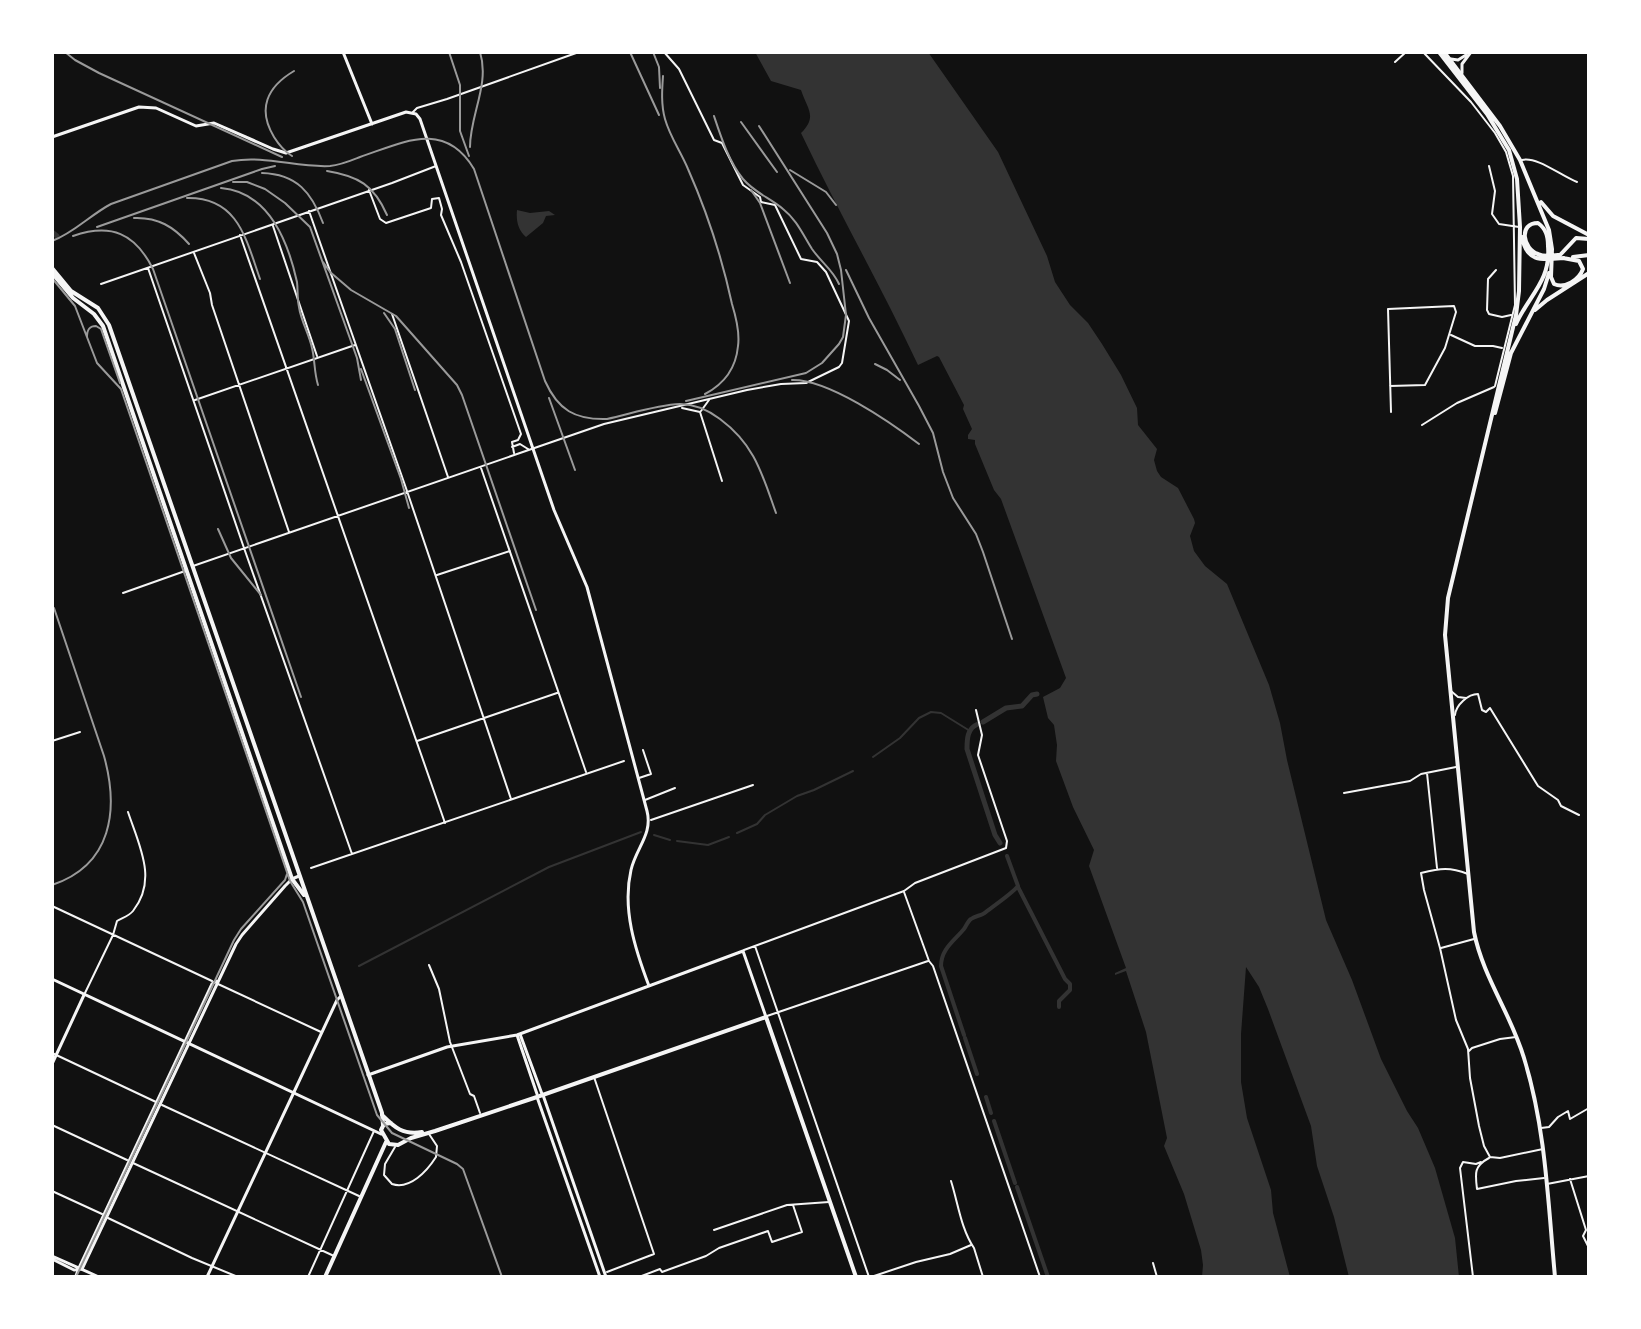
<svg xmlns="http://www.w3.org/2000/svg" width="1641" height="1329" font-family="Arial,sans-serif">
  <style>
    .water { fill: #333 }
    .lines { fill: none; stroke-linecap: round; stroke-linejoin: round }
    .stream { stroke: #333; stroke-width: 2 }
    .canal { stroke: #333; stroke-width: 4 }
    .river { stroke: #333; stroke-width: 5 }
    .minor { stroke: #f5f5f5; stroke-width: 2 }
    .tertiary { stroke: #f5f5f5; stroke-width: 3 }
    .secondary { stroke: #f5f5f5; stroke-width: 3 }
    .primary { stroke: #f5f5f5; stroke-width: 4 }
    .tram { stroke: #9a9a9a; stroke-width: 2 }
    .rail { stroke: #9a9a9a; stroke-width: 2 }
  </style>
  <rect width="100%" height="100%" fill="#111"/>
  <!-- water -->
  <path class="water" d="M755,52H928L998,152L1047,256L1055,282L1070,305L1088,323L1102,344L1121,375L1137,408L1138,425L1157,449L1154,460L1157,471L1161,477L1178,488L1194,519L1195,523L1190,536L1194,551L1205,566L1227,584L1269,685L1280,723L1287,760L1326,920L1352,980L1381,1059L1407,1111L1418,1128L1435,1168L1455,1238L1459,1277H1349L1334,1217L1317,1166L1311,1126L1268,1009L1259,987L1246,967L1241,1034V1082L1247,1118L1271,1190L1273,1213L1290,1277H1202L1203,1265L1201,1250L1184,1194L1164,1146L1167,1138L1146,1032L1126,971L1115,975V973L1126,968L1089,866L1094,850L1073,807L1056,761L1057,745L1054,725L1048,718L1043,697L1060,688L1066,678L1001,499L994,490L975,444V440L968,439V435L972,429L963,409L964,405L939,357L937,356L918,365C881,286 838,211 801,133C818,116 807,109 801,90L771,81Z
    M517,210L530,213L549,211L555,215L546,216L543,223L526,237C518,230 516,221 517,210Z"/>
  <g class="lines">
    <!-- stream -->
    <path class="stream" d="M873,757L900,738L919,718L931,712L941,713L970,731
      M737,833L757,824L765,815L797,796L814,790L853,771
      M654,835L670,840
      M677,841L708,845L729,837
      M359,966L549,867L641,832"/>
    <!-- canal -->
    <path class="canal" d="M1018,887L1065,979L1070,984V990L1059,1001V1007
      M964,1035L941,966C941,949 954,941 964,929C966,926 968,921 971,919C975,916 979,916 983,914C991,908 1013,893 1018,886L1007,856
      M965,1038L977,1074
      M986,1097L991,1113
      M994,1121L1015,1183
      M1017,1187L1048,1277"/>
    <!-- river -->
    <path class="river" d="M52,232L57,236
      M983,722L1006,708L1022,706L1032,695L1037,694
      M978,724C967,728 967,740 967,749L995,835L1000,843"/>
    <!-- minor -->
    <path class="minor" d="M1423,52L1471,102L1495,133L1506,152L1513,176L1515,305L1495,386
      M1395,62L1406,52
      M413,112L417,108L447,99L579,52
      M1522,160C1537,156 1561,176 1577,182
      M1489,166L1495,191L1492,214L1499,224L1519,227
      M369,190L380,219L386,223L431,208L432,199L439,198L442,209L441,215L461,262L521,434L518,440L512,442L514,453
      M309,211L407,491L511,799
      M273,226L317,356
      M240,235L445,823
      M194,253L210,293L212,305L289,532
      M148,268L244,548L352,854
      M1496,270L1488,279L1487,310L1489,314L1502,317L1511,315
      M101,284L392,183L436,166
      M392,314L448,477
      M1451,335L1475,346H1493L1502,348
      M1390,386L1425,385L1445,348L1456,312L1454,306L1388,309L1391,412
      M195,400L355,345
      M682,408L700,412L722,481
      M701,411L709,400
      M1422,425L1457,403L1494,387
      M512,447L520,444L528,449
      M481,468L586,772
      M193,566L604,424L747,390L781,384L806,383L839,367L842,363L849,321L826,272L817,262L801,259L775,205L761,202L760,197L743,185L722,143L714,140L679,69L664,52
      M437,575L510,551
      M123,593L185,571
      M1451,691L1458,697L1466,698
      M1455,715C1456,705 1468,694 1478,694L1482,710L1486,712L1490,708L1538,786L1558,800L1561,806L1579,815
      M52,741L80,732
      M417,741L557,693
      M1427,773L1437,868
      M639,778L651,774L643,750
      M1344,793L1410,781L1421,774L1456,767
      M645,800L675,788
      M651,820L753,785
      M311,868L624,761
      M1468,874C1450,867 1441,868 1421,873L1424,890L1440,948L1456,1020L1468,1049L1470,1078L1479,1126L1484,1146L1490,1157
      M904,892L929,961L933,966L1040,1277
      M52,906L212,981
      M755,946L869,1277
      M1441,948L1474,939
      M744,950L904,891L915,883L1006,848L1007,841L978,755L982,735L976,710
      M429,965L439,989L450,1042L470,1094L474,1096L480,1113
      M218,984L321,1032
      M85,993L113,935L117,921C122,918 129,916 133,911C158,880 139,845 128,812
      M767,1016L928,961
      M1469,1051L1472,1048L1500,1039L1516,1037
      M52,1053L156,1102
      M594,1077L654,1254L607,1272
      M162,1105L359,1196
      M52,1125L127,1160
      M1541,1128L1549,1127L1558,1117L1568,1111L1570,1119L1589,1108
      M1588,1137L1589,1141
      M395,1147L385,1164L384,1175L392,1184C410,1190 427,1171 436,1157L437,1146L429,1134
      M1490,1157L1500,1158L1543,1149
      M1489,1158C1474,1166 1475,1173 1477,1189L1516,1181L1544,1178
      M133,1163L334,1256
      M1570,1179L1586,1230L1583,1236L1588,1246L1589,1245
      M951,1181C958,1203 961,1229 974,1248L983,1277
      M1547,1184L1589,1176
      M52,1191L102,1214
      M108,1218L192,1258L238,1277
      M714,1230L787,1205L829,1202
      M1153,1263L1157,1277
      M75,1277L78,1269
      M308,1277L374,1131
      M639,1277L660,1269L662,1272L706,1256L719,1248L768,1231L772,1242L802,1232L793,1205
      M871,1277L916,1262L950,1254L971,1245
      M1473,1277L1460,1168L1463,1162L1476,1164L1481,1162"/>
    <!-- tertiary -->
    <path class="tertiary" d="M343,52L372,124
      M52,137L139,107L156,108L196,126L214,123L273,149L286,153L406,112L416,114L420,119L554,510L587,587L647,811C653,834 636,848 631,870C622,909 635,949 649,986
      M520,1034L542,1094
      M517,1035L537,1094
      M52,1064L84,995
      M368,1075L447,1047L517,1035L743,951L766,1017
      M79,1268L212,984L216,981
      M82,1269L236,944L242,935L285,886L292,879L299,876
      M207,1277L294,1092"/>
    <!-- secondary -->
    <path class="secondary" d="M1451,59L1458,60L1466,55
      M1462,73V64L1471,52
      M52,979L381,1134
      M294,1092L337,1000L340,997
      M543,1095L606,1277
      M537,1097L600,1277
      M52,1256L99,1277
      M52,1259L74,1270L82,1269"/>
    <!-- primary -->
    <path class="primary" d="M1439,52L1487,114L1509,150L1517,179L1520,227L1519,291L1516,315L1448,598L1445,635L1474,932C1483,977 1511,1014 1524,1058C1546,1129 1548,1203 1555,1277
      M1444,52L1500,126L1520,160L1549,230L1552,249L1551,277L1554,284C1565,289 1579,280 1583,269L1579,261L1563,258
      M1541,202L1553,216L1589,235
      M1522,237C1527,263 1542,260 1564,258
      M1573,257L1589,255
      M52,268L71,291L98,308L109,325L382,1113L383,1125
      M52,273L73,298L94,314L103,326L292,879L304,895
      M1535,310L1547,300L1589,273
      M1516,324C1529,295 1551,281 1548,246C1548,236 1546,229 1538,223C1518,223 1523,249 1538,254C1544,257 1551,256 1558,255H1560L1576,238L1589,239
      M1495,413L1511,353L1544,289L1549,273
      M382,1115C395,1128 403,1135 422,1132
      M391,1123L384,1124L381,1130L389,1144L398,1145L411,1138L435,1131L534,1098L766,1017L856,1277
      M325,1277L386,1142"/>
    <!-- tram -->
    <path class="tram" d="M52,278L75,306L97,363L121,389L290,881L303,902L377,1115L392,1133L457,1164L463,1169L502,1277
      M87,337C87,330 89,326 96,326L101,329L120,383
      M76,1277L234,940L241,929L285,880L287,874"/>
    <!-- rail -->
    <path class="rail" d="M65,52L75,60L99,73L282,157
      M449,52L460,85V131L469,156
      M630,52L659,115
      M653,52L659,67L660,88
      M663,76C662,90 661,105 665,119C670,137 681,152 688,169C707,212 722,258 732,304C736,317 740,332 738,346C736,368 724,384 705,394
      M714,116C721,137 729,162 743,179C755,193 770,198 783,209C797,220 803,235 812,249C821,262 833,270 839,284
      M741,122L777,172
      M470,147C470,115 490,84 480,52
      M292,156C284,151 279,145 274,137C257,109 267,87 294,71
      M790,170L826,192L836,205
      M327,171C358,176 374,185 387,215
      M262,173C297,174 312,193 323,223
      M233,182H247L265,189L285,203L310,227L357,358L361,380
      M221,188C269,192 288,241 297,282C298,290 297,298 299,307C301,321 309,334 312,348C315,360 314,372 318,385
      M751,190L760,203L790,283
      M187,198C238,197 246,239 260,279
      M134,218C158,217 174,227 189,244
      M97,227L262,169L275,166
      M73,236C111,223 135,233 153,269L301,697
      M52,241C74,233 90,215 111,204L232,161C265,155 298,168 330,166C341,165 350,161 360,157C402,143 444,119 474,169L545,381C558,410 575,420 607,419C630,414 656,405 680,404C696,404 708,410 720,419C755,445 762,474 776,513
      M323,262L330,272L351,290L396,316L457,385L462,395L536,610
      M846,270L869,318L919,406L933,433L943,472L953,498L976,534L983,552L1012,639
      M384,313L395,329L415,390
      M875,364L887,370L900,380
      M361,369L401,479L409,508
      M792,380C828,379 890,422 919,444
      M549,398L575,470
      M686,401L806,373L822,363L839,344L843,337L846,315L841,270L837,254L827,233L759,126
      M218,529L231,558L261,595
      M52,885C112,865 119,810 104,756L54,608"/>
  </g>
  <!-- border -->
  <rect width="1641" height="1329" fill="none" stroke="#ffffff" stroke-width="108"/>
</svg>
